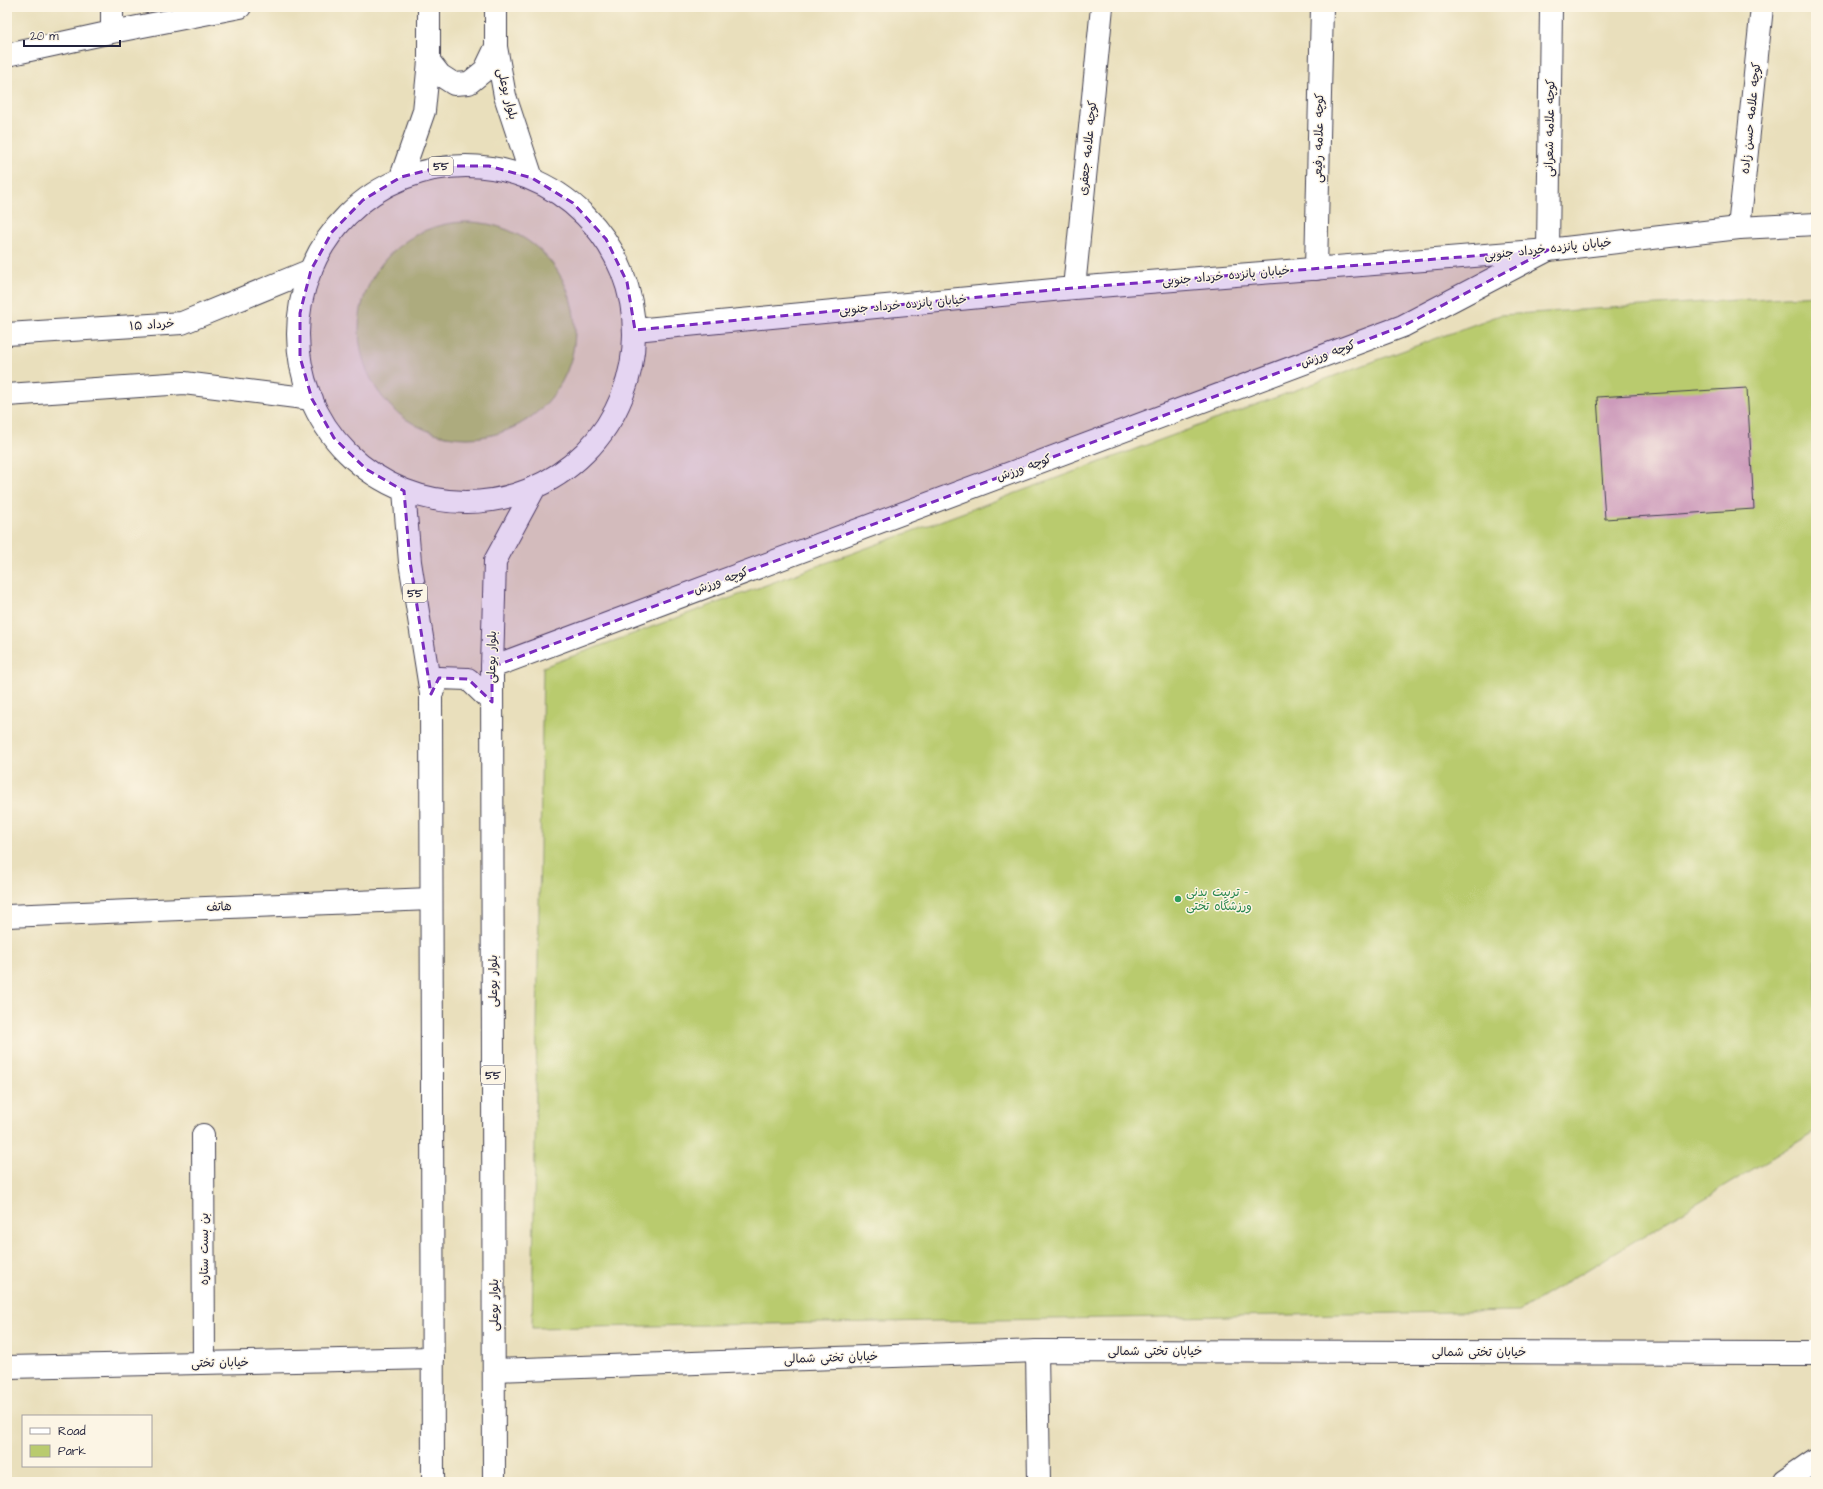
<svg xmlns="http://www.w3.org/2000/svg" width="1823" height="1489" font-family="'Architects Daughter','Playpen Sans Arabic',sans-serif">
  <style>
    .green { fill: #b9cb6e; stroke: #6e7654 }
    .building { fill: #cd9bbb }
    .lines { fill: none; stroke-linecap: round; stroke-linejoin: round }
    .minor-casing { stroke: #403e4e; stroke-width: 24 }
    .tertiary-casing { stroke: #403e4e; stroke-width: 24 }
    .primary-casing { stroke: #403e4e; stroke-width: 24 }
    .minor { stroke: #fff; stroke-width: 22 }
    .tertiary { stroke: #fff; stroke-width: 22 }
    .primary { stroke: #fff; stroke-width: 22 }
    .marked { fill: #7b2cbf; fill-opacity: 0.2; stroke: #7b2cbf; stroke-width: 3; stroke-dasharray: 8 5; stroke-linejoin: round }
    .leisure-dot { fill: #2e9e5b; stroke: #fcf5e5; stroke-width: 1.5 }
    .labels { text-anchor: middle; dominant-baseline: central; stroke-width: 3; stroke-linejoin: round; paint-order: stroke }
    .shield { fill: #fcf5e5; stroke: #63616e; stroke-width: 1 }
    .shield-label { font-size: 11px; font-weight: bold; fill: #22223b }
    .street-label { font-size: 12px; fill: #22223b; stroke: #fcf5e5 }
    .leisure-label { font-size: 12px; fill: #27864d; stroke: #fcf5e5; text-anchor: start }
  </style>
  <rect width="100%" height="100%" fill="#fcf5e5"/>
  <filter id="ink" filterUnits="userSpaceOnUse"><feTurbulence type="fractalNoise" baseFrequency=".025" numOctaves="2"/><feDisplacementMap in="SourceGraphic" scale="8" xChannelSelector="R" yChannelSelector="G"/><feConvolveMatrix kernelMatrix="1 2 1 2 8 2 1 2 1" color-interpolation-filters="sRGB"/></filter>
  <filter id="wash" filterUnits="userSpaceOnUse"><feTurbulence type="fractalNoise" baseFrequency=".012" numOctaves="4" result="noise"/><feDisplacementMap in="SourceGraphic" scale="16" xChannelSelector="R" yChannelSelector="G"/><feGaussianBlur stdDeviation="0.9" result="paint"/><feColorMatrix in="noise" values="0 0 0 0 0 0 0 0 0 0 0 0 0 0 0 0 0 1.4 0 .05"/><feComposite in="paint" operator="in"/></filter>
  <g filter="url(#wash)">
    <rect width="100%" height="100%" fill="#e9dfbc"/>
    <!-- green -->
    <path class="green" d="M359 330a108 108 0 1 1 216 0a108 108 0 1 1-216 0Z
      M1816,295V1131L1519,1311L532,1328L543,667L1500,315Z"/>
    <g id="blocks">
      <!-- building -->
      <path class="building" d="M1747,388L1754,509L1605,519L1597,397Z"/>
    </g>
  </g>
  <g filter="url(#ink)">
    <use href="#blocks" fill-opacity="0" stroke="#403e4e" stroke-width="1"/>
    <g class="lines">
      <!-- minor casing -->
      <g class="minor-casing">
        <path id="minor" d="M112,32V7
          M7,55L112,32L240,7
          M1739,228L1762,7
          M1316,269L1322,7
          M492,667L1403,326L1548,250L1551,7
          M7,916L431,899
          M203,1135L204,1363
          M1037,1351L1039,1482
          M7,1367L433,1358"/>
      </g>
      <!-- tertiary casing -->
      <g class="tertiary-casing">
        <path id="tertiary" d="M1074,288L1102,7
          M635,330L1074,288L1548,250L1739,228L1816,224
          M7,334L182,323L311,270
          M7,395L184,383L312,399
          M494,1370L1037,1351L1816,1353
          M1784,1482L1816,1460"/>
      </g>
      <!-- primary casing -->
      <g class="primary-casing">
        <path id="primary" d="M496,7V47L505,96L532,178
          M429,61L440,75L454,84L469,83L485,70L496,47
          M298 334a168 168 0 1 1 336 0a168 168 0 1 1-336 0Z
          M401,177L424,111L429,61V7
          M404,491L410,562L431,694L433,1482
          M431,694L439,678L468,679L492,702
          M494,1482L492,667L495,561L534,489"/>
      </g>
      <!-- minor -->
      <use href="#minor" class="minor"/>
      <!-- tertiary -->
      <use href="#tertiary" class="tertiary"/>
      <!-- primary -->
      <use href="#primary" class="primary"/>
    </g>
  </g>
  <!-- marked area -->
  <path class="marked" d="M444,166H489L532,178L573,203L606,239L627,282L635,330L1074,288L1548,250L1403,326L492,667V702L468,679L439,678L431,694L410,562L404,491L366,469L334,438L312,399L300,357V313L311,270L332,232L363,200L401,177Z"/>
  <!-- markers -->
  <circle class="leisure-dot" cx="1178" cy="899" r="4"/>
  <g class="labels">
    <!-- shield labels -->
    <g class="shield">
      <rect x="429" y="157" width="24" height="18" rx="3"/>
      <rect x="403" y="584" width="24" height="18" rx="3"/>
      <rect x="481" y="1066" width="24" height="18" rx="3"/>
    </g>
    <g class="shield-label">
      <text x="441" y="166">55</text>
      <text x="415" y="593">55</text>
      <text x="493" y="1075">55</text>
    </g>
    <!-- street labels -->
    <g class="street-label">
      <text transform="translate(507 94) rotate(76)">بلوار بوعلی</text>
      <text transform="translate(1751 118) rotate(-84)">کوچه علامه حسن زاده</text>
      <text transform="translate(1550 128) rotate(-89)">کوچه علامه شعرانی</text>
      <text transform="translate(1319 138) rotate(-89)">کوچه علامه رفیعی</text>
      <text transform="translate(1088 148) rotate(-84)">کوچه علامه جعفری</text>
      <text transform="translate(1548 249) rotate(-6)">خیابان پانزده خرداد جنوبی</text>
      <text transform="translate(1226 276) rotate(-5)">خیابان پانزده خرداد جنوبی</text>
      <text transform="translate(903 305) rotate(-5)">خیابان پانزده خرداد جنوبی</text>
      <text transform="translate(152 325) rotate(-4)">۱۵ خرداد</text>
      <text transform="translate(1328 354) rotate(-20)">کوچه ورزش</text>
      <text transform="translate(1024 468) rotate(-20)">کوچه ورزش</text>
      <text transform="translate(721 581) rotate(-20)">کوچه ورزش</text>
      <text transform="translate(492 657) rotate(-89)">بلوار بوعلی</text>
      <text transform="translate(219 907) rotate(-2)">هاتف</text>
      <text transform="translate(493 981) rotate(-90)">بلوار بوعلی</text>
      <text transform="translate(204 1249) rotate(-90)">بن بست ستاره</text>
      <text transform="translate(494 1305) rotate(-90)">بلوار بوعلی</text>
      <text x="1155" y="1351">خیابان تختی شمالی</text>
      <text x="1479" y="1352">خیابان تختی شمالی</text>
      <text transform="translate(831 1358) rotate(-2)">خیابان تختی شمالی</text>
      <text transform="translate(220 1363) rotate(-1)">خیابان تختی</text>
    </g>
    <!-- leisure labels -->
    <g class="leisure-label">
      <text x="1186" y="892">تربیت بدنی -<tspan x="1186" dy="14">ورزشگاه تختی</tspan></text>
    </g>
  </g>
  <!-- margin -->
  <rect width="1823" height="1489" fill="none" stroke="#fcf5e5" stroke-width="24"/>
  <!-- legend -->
  <rect x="22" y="1415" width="130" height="52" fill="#fcf5e5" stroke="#a5a1a1"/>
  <rect x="30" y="1428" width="20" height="6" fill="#ffffff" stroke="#a5a1a1"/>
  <text x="58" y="1435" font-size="12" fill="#22223b">Road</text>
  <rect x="30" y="1445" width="20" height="12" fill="#b9cb6e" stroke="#a5a1a1"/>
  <text x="58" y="1455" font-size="12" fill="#22223b">Park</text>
  <!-- scale -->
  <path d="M24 40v6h96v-6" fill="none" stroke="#22223b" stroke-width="2"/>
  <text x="30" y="40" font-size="12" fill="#22223b" stroke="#fcf5e5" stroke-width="3" paint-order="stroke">20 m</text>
</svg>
